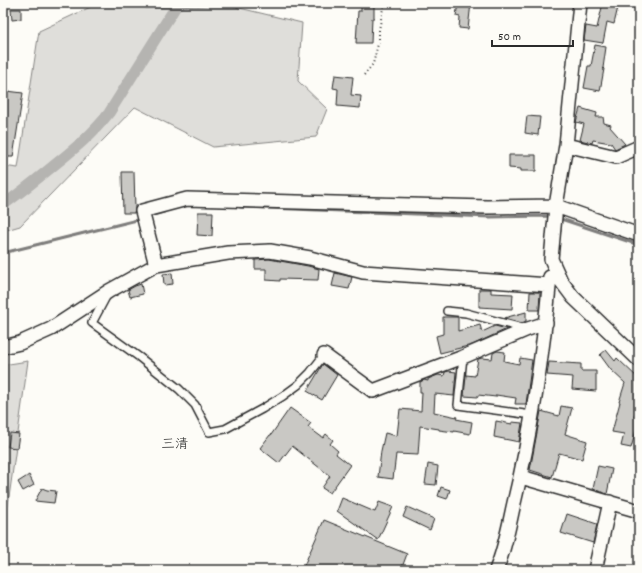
<svg xmlns="http://www.w3.org/2000/svg" width="642" height="573" font-family="Dekko,'Klee One',sans-serif">
  <style>
    .green { fill: #dfdeda; stroke: #858482 }
    .lines { fill: none; stroke-linecap: round; stroke-linejoin: round }
    .stream { stroke: #7e7d7b; stroke-width: 3 }
    .canal { stroke: #b5b4b1; stroke-width: 11 }
    .building { fill: #c9c8c4; stroke: #2b2b2b }
    .lane-casing { stroke: #2b2b2b; stroke-width: 10 }
    .street-casing { stroke: #2b2b2b; stroke-width: 16 }
    .path { stroke: #2b2b2b; stroke-width: 2; stroke-dasharray: 1 3; stroke-linecap: butt }
    .lane { stroke: #fdfcf7; stroke-width: 7 }
    .street { stroke: #fdfcf7; stroke-width: 13 }
    .labels { text-anchor: middle; dominant-baseline: central; stroke-width: 3; stroke-linejoin: round; paint-order: stroke }
    .neighbourhood-label { font-size: 14px; fill: #2b2b2b; stroke: #fdfcf7 }
  </style>
  <rect width="100%" height="100%" fill="#fdfcf7"/>
  <filter id="ink" filterUnits="userSpaceOnUse"><feTurbulence type="fractalNoise" baseFrequency=".025" numOctaves="2"/><feDisplacementMap in="SourceGraphic" scale="8" xChannelSelector="R" yChannelSelector="G"/><feConvolveMatrix kernelMatrix="1 2 1 2 8 2 1 2 1" color-interpolation-filters="sRGB"/></filter>
  <g filter="url(#ink)">
    <!-- green -->
    <path class="green" d="M99,3H136L146,8L227,5L302,23L298,81L327,109L316,137L213,147L135,107L20,226L3,231V166L18,168L39,31Z
      M28,361L6,519L3,518V365Z"/>
    <g class="lines">
      <!-- stream -->
      <path class="stream" d="M240,207L490,217L549,216L553,217
        M146,217L164,212
        M558,218L639,245
        M3,253L141,219"/>
      <!-- canal -->
      <path class="canal" d="M3,205C20,193 36,180 52,167C73,150 92,135 109,113L178,3"/>
    </g>
    <!-- building -->
    <path class="building" d="M361,3H374V18H372L371,43H356L358,11H361Z
      M458,3H471L468,29L459,28L460,17L456,16Z
      M603,3H619L614,24L607,22L603,43L584,40L586,26L597,28Z
      M11,9H21V19L12,20Z
      M595,45L606,47L603,68L604,69L600,91L584,88L588,66H591Z
      M335,75L353,77L351,95L361,96L360,108L337,106L338,89L333,88Z
      M7,91L23,93L13,157H3V112Z
      M580,108L597,113L596,117H603L604,123L611,125L610,127L625,144L615,149L611,143L593,140L592,143L580,140L584,124L576,122Z
      M527,116L540,117L538,135L525,133Z
      M509,155H536V171H521V169L509,168Z
      M122,172H134L135,208L134,213H123Z
      M198,212H213L212,236L197,235Z
      M269,259L308,266L319,269L318,280L280,279V281L266,280V269H255V260Z
      M172,273L173,284L164,285L163,274Z
      M335,273L352,277L349,289L332,286Z
      M141,284L143,294L130,297L128,290L135,286Z
      M479,289H491V293L513,294L512,309L479,307Z
      M530,292H540L539,310H529Z
      M526,312V321L522,323L504,318Z
      M443,317H458V331L480,325L482,332L495,326L507,329L472,345L440,353L436,336L443,334Z
      M606,350L615,361L617,358L639,379V402L634,417L639,418V420L631,448L621,446L624,434L612,432L620,402H619L625,383L611,370L600,355Z
      M497,351L505,352L504,361L519,364L520,358L532,360L526,404H515L516,398L496,395V397L478,395V397L464,396L466,375L475,376L478,359L482,358L492,359L493,353Z
      M549,362L581,364V371H596V391L572,389L573,377L547,375Z
      M323,364L337,375L322,400L307,391Z
      M449,371L456,372L454,396L435,394L434,412L457,417L456,419L472,422L470,434L454,431V432L439,430V429L420,426L418,455L396,454L393,479L378,477L381,451L385,433L397,436L400,409L421,411L422,392H420V382L424,380L428,381V379L438,375L444,376L445,372Z
      M561,406L572,408L565,434L587,441L582,459L559,453L552,477L530,470L541,411L559,416Z
      M290,408L311,423L308,427L323,438L326,434L333,440L330,444L338,451L336,454L350,465L330,493L322,488L330,476L292,446L279,463L260,448L270,435H271Z
      M496,421L512,424V422L522,423L519,442L494,437Z
      M10,433L19,434L17,448L8,447Z
      M428,464L438,466L436,485L425,484Z
      M598,466L612,469L607,494L593,489Z
      M29,475L34,485L23,491L18,482Z
      M441,487L450,490L447,499L438,496Z
      M42,488L47,490L56,491L54,503L35,501Z
      M342,498L375,512L379,502L393,507L378,540L337,511Z
      M407,507L434,519L430,530L403,517Z
      M567,514L597,524L593,543L561,533Z
      M324,520L407,554L401,570H302Z"/>
    <g class="lines">
      <!-- lane casing -->
      <g class="lane-casing">
        <path id="lane" d="M107,295L92,323L139,357L179,389L195,405L209,432L225,429L262,409L283,396L298,385L310,373L324,355
          M447,311L466,313L526,329
          M463,357L458,405L532,415"/>
      </g>
      <!-- street casing -->
      <g class="street-casing">
        <path id="street" d="M580,3L566,145L556,206L551,259L561,281L573,297L639,360
          M566,145L616,157L639,147
          M156,265L142,211L187,199L487,207L556,206L639,235
          M3,347L20,343L51,329L109,291L156,265L228,253L270,251L310,258L363,272L549,285
          M324,355L373,391L463,357L528,329L546,323
          M521,477L639,511
          M496,570C505,549 509,525 514,503C532,429 543,353 550,277
          M595,570L610,502"/>
      </g>
      <!-- path -->
      <path class="path" d="M364,75L373,64L379,40V30L384,3"/>
      <!-- lane -->
      <use href="#lane" class="lane"/>
      <!-- street -->
      <use href="#street" class="street"/>
    </g>
  </g>
  <g class="labels">
    <!-- neighbourhood labels -->
    <g class="neighbourhood-label">
      <text x="175" y="445">三清</text>
    </g>
  </g>
  <!-- margin -->
  <rect width="642" height="573" fill="none" stroke="#fdfcf7" stroke-width="16"/>
  <rect x="8" y="8" width="626" height="557" fill="none" stroke="#2b2b2b" stroke-width="1.5" filter="url(#ink)"/>
  <!-- scale -->
  <path d="M492 40v6h81v-6" fill="none" stroke="#2b2b2b" stroke-width="2"/>
  <text x="498" y="40" font-size="12" fill="#2b2b2b" stroke="#fdfcf7" stroke-width="3" paint-order="stroke">50 m</text>
</svg>
